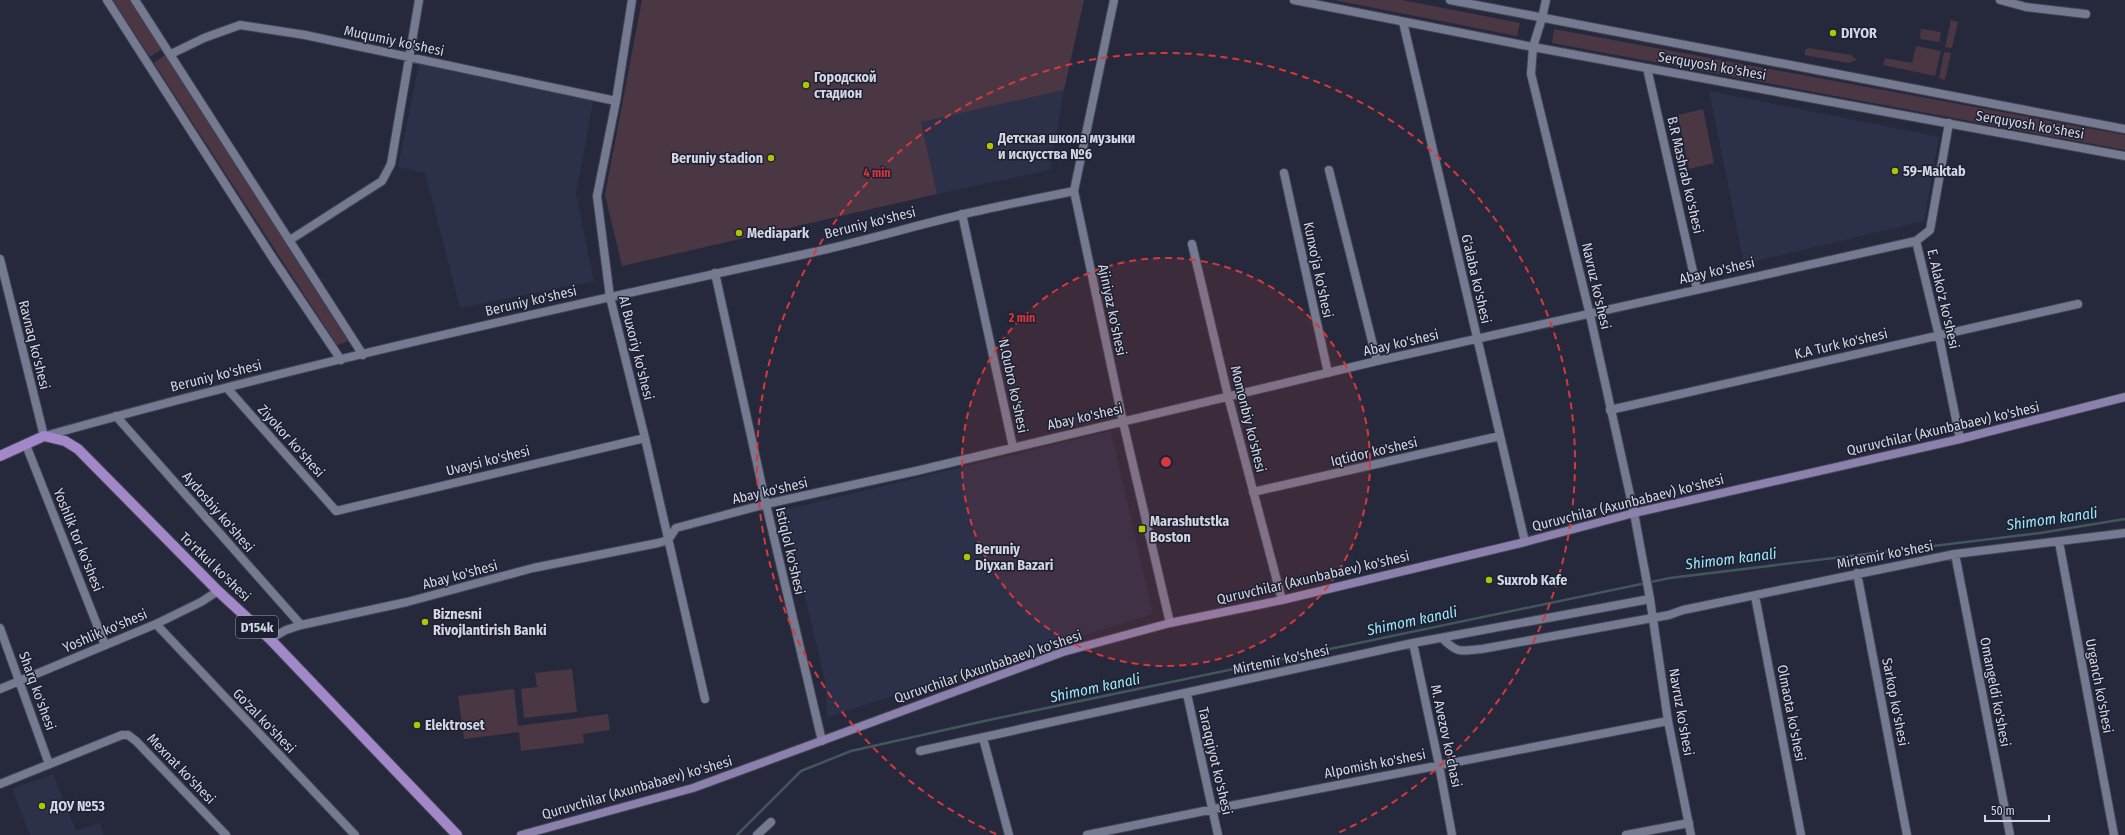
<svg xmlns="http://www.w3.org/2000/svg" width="2125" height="835" font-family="'Fira Sans Condensed',sans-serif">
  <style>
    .built { fill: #2c3049 }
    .green { fill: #4a3743 }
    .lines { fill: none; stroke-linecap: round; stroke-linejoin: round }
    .stream { stroke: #41575e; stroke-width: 2.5 }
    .minor-casing { stroke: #424555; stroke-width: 10 }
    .tertiary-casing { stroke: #424555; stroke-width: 10 }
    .secondary-casing { stroke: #424555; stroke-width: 10 }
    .primary-casing { stroke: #424555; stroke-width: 12 }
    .minor { stroke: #757a91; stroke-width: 8 }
    .tertiary { stroke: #757a91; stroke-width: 8 }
    .secondary { stroke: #8c81ad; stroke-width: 8 }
    .primary { stroke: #a388c9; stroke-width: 10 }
    .ring { fill: none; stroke: #d6393b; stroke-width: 2; stroke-dasharray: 7 5 }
    .poi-dot { fill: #afc504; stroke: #1c2032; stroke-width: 1.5 }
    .labels { text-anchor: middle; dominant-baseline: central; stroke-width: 3; stroke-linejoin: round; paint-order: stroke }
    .shield { fill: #1c2032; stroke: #9c9fad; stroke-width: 1 }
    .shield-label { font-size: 13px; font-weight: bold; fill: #d3d6e2 }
    .poi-label { font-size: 14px; font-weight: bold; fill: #d3d6e2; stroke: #1c2032; text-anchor: start }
    .street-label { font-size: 14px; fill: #d3d6e2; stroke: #1c2032 }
    .water-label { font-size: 15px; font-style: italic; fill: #9be6f6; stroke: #1c2032 }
    .centre { fill: #d6393b; stroke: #1c2032; stroke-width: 2 }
    .ring-label { font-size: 12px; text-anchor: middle; font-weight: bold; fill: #d6393b; stroke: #1c2032; stroke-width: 3; stroke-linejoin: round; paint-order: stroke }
  </style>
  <rect width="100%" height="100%" fill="#26293c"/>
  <!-- built -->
  <path class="built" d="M419,63L594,97L576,194L594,281L460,308L425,173L398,167Z
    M1064,90L1050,170L937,194L921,122Z
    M1709,91L1939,137L1924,221L1744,264Z
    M1111,431L1153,614L827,717L825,680L784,510Z
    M53,774L76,831L100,823L104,835H30L12,789Z"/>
  <!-- green -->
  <path class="green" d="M113,0H130L162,49L150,57Z
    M642,0H1084L1064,90L921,122L937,194L622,266L605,195Z
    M1334,0H1402L1520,23L1517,36Z
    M1951,20L1958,22L1952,48L1945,47Z
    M1554,29L2125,135V150L1552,43Z
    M1921,29L1941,32L1939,42L1920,39Z
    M1916,46L1941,51L1935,76L1883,65L1885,58L1912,63Z
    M1808,48L1851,55L1857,60L1849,63L1805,55V50Z
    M1944,52L1951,53L1945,80L1939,78Z
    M165,55L348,341L337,345L154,63Z
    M1703,109L1714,163L1689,169L1678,115Z
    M572,669L577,712L524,718L521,689L537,687L535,673Z
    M514,689L518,726L608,714L610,730L583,734L584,743L521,751L519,732L464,739L458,696Z"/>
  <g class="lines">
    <!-- stream -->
    <path class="stream" d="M737,835L801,771L851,751L989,720L1670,578L2040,533L2125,519"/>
    <!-- minor casing -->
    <g class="minor-casing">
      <path id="minor" d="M632,0L616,101L597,196L610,297L645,438L705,699
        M2000,0L2026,7L2086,14
        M1542,18L1546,0
        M1403,22L1525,542
        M171,54L204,38L240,25L305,35L616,101
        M1647,68L1697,289
        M1949,123L1930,230L1916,241L1939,336L1960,439
        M1329,170L1377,361
        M1284,173L1328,373
        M1074,191L1123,422L1170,623
        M962,214L1013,447
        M290,240L382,181L391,164L419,0
        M1192,244L1228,396L1282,600
        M0,259L44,436
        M715,273L766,504L822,741
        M227,388L336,511L645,438
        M1610,410L2078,304
        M116,416L301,625
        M26,445L105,645
        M1253,492L1500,436
        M2059,542L2114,835
        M1955,554L2010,835
        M1857,573L1907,835
        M1755,596L1801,835
        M156,624L355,835
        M0,628L49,764
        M1442,638C1458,654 1460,651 1482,649L1669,615L1683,610L1955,554L2125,533
        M270,639L286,630L301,625L407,602L533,568L658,543L668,540L676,528L766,504L916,471L1377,361L1916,241
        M1413,643L1439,765L1452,835
        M0,689L156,624L201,602L218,591
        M1187,694L1218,835
        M983,738L1009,835
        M920,751L1413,643L1650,599
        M0,784L122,735H128L136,741L226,835
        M757,835L771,822
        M1087,835L1214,809L1668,721
        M1626,835L1689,823"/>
    </g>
    <!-- tertiary casing -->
    <g class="tertiary-casing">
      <path id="tertiary" d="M107,0L272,257L341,360
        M135,0L363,355
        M1294,0L1533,47L2125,156
        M1450,0L2125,129
        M1542,18L1533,47L1531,74L1590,315L1634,513L1650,599L1668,721L1691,835
        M45,436C297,365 554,309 810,253C860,242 910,227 960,215C997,206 1036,199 1074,191L1114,0"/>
    </g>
    <!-- secondary casing -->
    <g class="secondary-casing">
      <path id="secondary" d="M521,835L693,788L1063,652L1170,623L1282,600L1525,542L1634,513L1960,439L2125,397"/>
    </g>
    <!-- primary casing -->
    <g class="primary-casing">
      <path id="primary" d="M0,456L44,436L65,441L78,449L218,591L270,639L457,835"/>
    </g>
    <!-- minor -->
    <use href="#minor" class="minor"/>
    <!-- tertiary -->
    <use href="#tertiary" class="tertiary"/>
    <!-- secondary -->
    <use href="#secondary" class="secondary"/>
    <!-- primary -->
    <use href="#primary" class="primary"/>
  </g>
  <!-- distance rings -->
  <circle cx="1166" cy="462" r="204" fill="#d6393b" fill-opacity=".12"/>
  <g class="ring">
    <circle cx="1166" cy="462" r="204"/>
    <path d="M996 834A409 409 0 1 1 1336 834"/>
  </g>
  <!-- markers -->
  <g class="poi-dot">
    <circle cx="1833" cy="33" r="4"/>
    <circle cx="806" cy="85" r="4"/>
    <circle cx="990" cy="146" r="4"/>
    <circle cx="771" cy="158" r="4"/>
    <circle cx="1895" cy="171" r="4"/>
    <circle cx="739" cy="233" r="4"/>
    <rect x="1138" y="525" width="8" height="8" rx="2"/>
    <circle cx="967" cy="557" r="4"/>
    <circle cx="1489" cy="580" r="4"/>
    <circle cx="425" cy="622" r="4"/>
    <circle cx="417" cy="725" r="4"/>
    <circle cx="42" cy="806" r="4"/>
  </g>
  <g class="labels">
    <!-- shield labels -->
    <rect class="shield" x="236" y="616" width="42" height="22" rx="3"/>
    <g class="shield-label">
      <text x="257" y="627">D154k</text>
    </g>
    <!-- poi labels -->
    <g class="poi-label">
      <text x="1841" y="33">DIYOR</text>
      <text x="814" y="77">Городской<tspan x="814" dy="16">стадион</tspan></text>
      <text x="998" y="138">Детская школа музыки<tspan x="998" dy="16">и искусства №6</tspan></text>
      <text x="763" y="158" text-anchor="end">Beruniy stadion</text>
      <text x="1903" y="171">59-Maktab</text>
      <text x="747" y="233">Mediapark</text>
      <text x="1150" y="521">Marashutstka<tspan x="1150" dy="16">Boston</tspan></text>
      <text x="975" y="549">Beruniy<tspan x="975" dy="16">Diyxan Bazari</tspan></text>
      <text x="1497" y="580">Suxrob Kafe</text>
      <text x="433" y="614">Biznesni<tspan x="433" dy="16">Rivojlantirish Banki</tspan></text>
      <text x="425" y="725">Elektroset</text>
      <text x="50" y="806">ДОУ №53</text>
    </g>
    <!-- street labels -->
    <g class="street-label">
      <text transform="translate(394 41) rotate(12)">Muqumiy ko'shesi</text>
      <text transform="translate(1712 66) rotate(10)">Serquyosh ko'shesi</text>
      <text transform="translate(2030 125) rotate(10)">Serquyosh ko'shesi</text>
      <text transform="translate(1685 175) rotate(77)">B.R Mashrab ko'shesi</text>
      <text transform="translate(870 223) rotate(-14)">Beruniy ko'shesi</text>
      <text transform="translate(1318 270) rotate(78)">Kunxo'ja ko'shesi</text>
      <text transform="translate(1717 271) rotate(-13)">Abay ko'shesi</text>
      <text transform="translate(1476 279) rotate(77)">G'alaba ko'shesi</text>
      <text transform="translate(1596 286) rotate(77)">Navruz ko'shesi</text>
      <text transform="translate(1943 299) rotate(77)">E. Alako'z ko'shesi</text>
      <text transform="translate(531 301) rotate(-13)">Beruniy ko'shesi</text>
      <text transform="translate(1112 310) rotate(78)">Ajiniyaz ko'shesi</text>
      <text transform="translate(1401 343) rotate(-13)">Abay ko'shesi</text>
      <text transform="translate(1841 344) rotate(-13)">K.A Turk ko'shesi</text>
      <text transform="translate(34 345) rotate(76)">Ravnaq ko'shesi</text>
      <text transform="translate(636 348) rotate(76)">Al Buxoriy ko'shesi</text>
      <text transform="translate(216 376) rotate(-14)">Beruniy ko'shesi</text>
      <text transform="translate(1013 386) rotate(78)">N.Qubro ko'shesi</text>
      <text transform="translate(1085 417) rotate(-13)">Abay ko'shesi</text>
      <text transform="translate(1248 419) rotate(76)">Momonbiy ko'shesi</text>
      <text transform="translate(1943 429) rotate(-13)">Quruvchilar (Axunbabaev) ko'shesi</text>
      <text transform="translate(291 441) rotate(48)">Ziyokor ko'shesi</text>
      <text transform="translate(1374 452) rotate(-13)">Iqtidor ko'shesi</text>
      <text transform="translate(488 461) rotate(-14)">Uvaysi ko'shesi</text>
      <text transform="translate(770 491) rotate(-13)">Abay ko'shesi</text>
      <text transform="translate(1628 503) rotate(-14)">Quruvchilar (Axunbabaev) ko'shesi</text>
      <text transform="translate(218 512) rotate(49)">Aydosbiy ko'shesi</text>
      <text transform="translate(78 540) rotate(68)">Yoshlik tor ko'shesi</text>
      <text transform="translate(790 551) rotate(77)">Istiqlol ko'shesi</text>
      <text transform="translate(1885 555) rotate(-11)">Mirtemir ko'shesi</text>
      <text transform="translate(215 567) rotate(44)">To'rtkul ko'shesi</text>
      <text transform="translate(460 575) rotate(-15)">Abay ko'shesi</text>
      <text transform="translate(1313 578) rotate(-13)">Quruvchilar (Axunbabaev) ko'shesi</text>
      <text transform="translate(105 631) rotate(-23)">Yoshlik ko'shesi</text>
      <text transform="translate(1281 660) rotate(-12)">Mirtemir ko'shesi</text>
      <text transform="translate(988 667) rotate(-19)">Quruvchilar (Axunbabaev) ko'shesi</text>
      <text transform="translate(2099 686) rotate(79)">Urganch ko'shesi</text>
      <text transform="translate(37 691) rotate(70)">Sharq ko'shesi</text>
      <text transform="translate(1995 692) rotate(79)">Omangeldi ko'shesi</text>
      <text transform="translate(1895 702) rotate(79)">Sarkop ko'shesi</text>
      <text transform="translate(1681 712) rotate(80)">Navruz ko'shesi</text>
      <text transform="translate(1791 713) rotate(79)">Olmaota ko'shesi</text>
      <text transform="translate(264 721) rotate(46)">Go'zal ko'shesi</text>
      <text transform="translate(1446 736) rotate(78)">M. Avezov ko'chasi</text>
      <text transform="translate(1215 761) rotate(77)">Taraqqiyot ko'shesi</text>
      <text transform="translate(1375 764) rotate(-11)">Alpomish ko'shesi</text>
      <text transform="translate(181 769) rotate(46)">Mexnat ko'shesi</text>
      <text transform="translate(637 788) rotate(-16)">Quruvchilar (Axunbabaev) ko'shesi</text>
    </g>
    <!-- water labels -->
    <g class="water-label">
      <text transform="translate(2052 519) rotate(-8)">Shimom kanali</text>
      <text transform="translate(1731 559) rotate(-7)">Shimom kanali</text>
      <text transform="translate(1412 621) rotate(-12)">Shimom kanali</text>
      <text transform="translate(1095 688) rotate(-12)">Shimom kanali</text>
    </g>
  </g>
  <circle cx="1166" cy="462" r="6" class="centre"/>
  <g class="ring-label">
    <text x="877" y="177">4 min</text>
    <text x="1022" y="322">2 min</text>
  </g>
  <!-- scale -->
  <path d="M1985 815v6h64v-6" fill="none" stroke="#d3d6e2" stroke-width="2"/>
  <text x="1991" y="815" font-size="12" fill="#d3d6e2" stroke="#1c2032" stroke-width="3" paint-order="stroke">50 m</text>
</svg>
